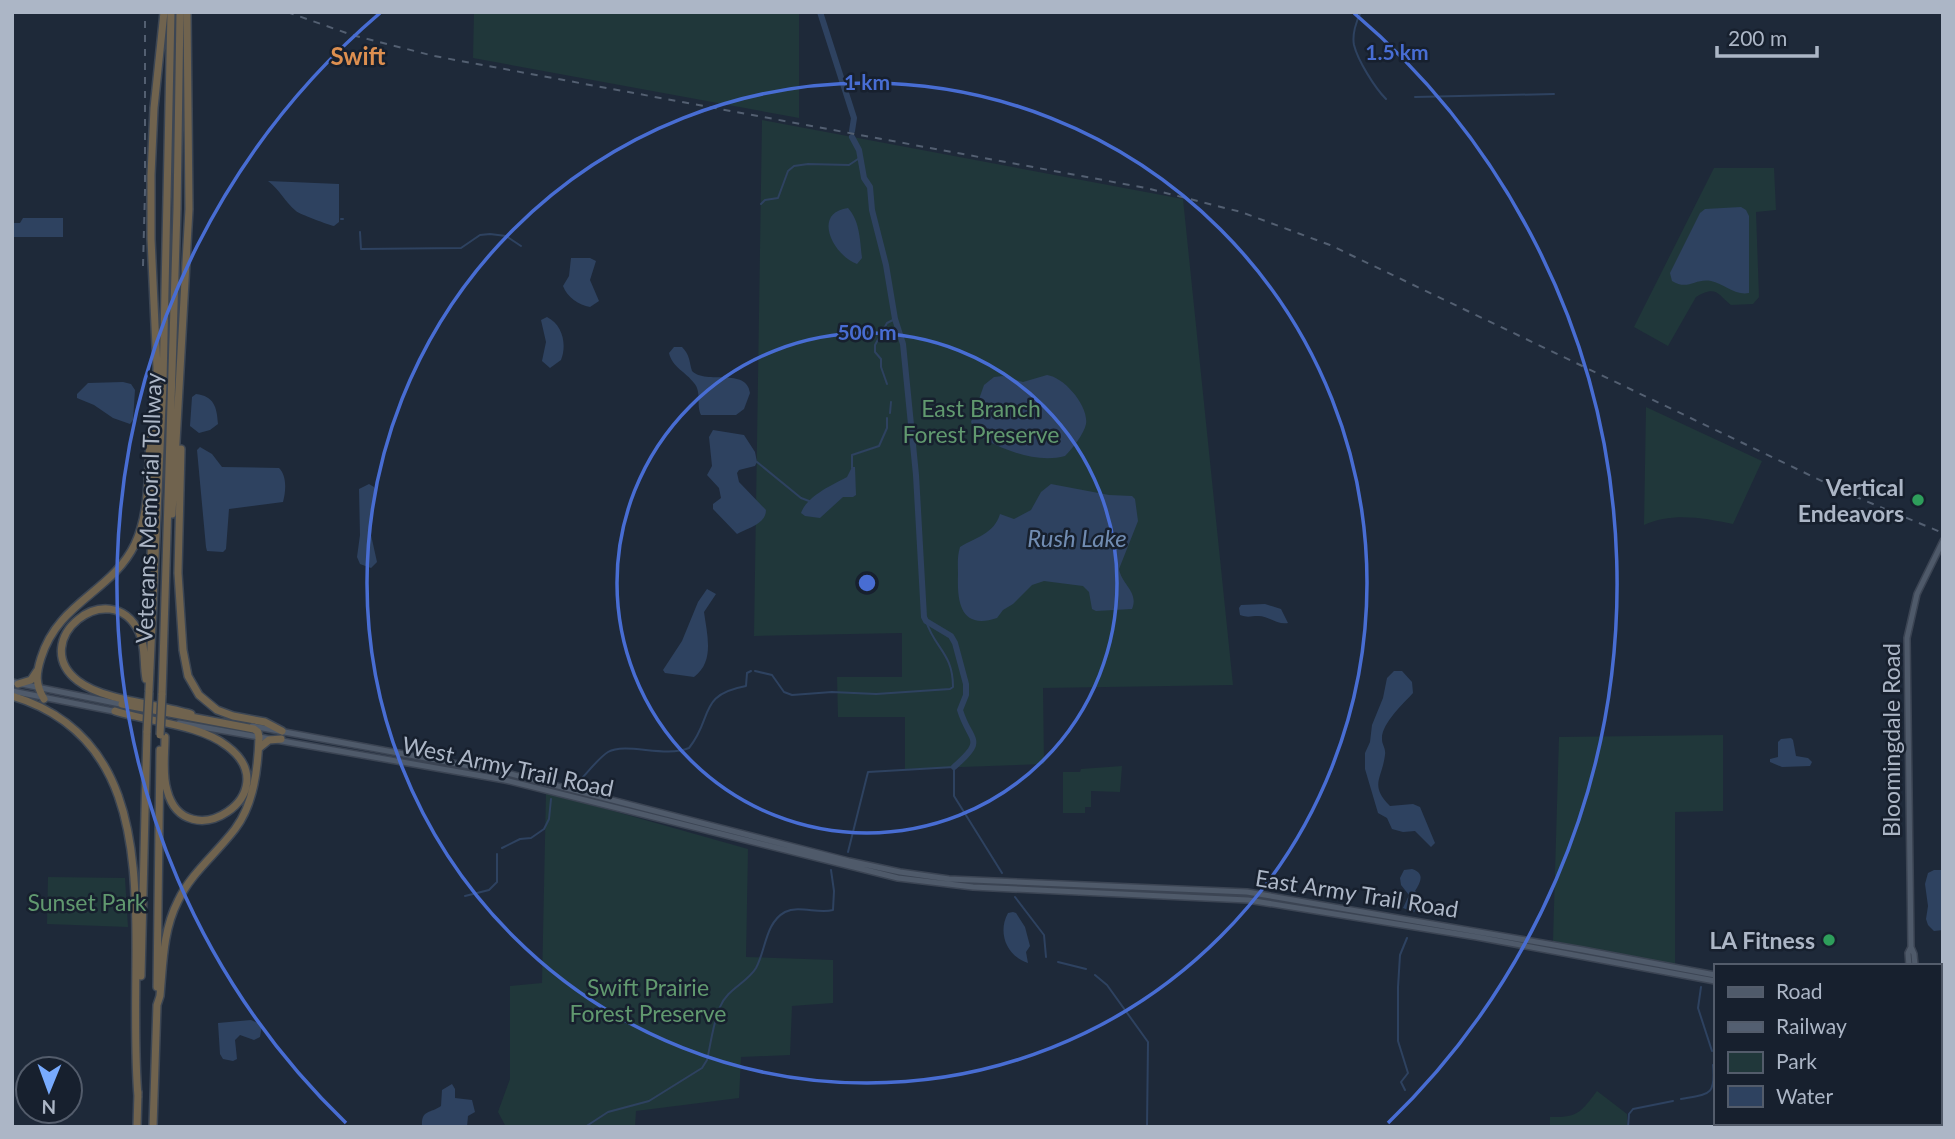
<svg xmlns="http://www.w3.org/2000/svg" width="1955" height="1139" font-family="Lato,sans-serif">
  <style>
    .green { fill: #20373a }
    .water { fill: #2e4260 }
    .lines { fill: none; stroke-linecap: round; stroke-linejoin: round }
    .stream { stroke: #2e4260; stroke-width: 2 }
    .river { stroke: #2e4260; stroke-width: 6 }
    .major-casing { stroke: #3b4453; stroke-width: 8 }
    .highway-casing { stroke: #3c4654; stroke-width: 10 }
    .major { stroke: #4f5a6a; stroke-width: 5 }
    .highway { stroke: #70634e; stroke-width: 7 }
    .rail { stroke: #535f71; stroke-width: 2; stroke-dasharray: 7 7; stroke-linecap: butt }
    .highway-bridge-casing { stroke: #3c4654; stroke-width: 10; stroke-linecap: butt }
    .highway-bridge { stroke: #70634e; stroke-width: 7 }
    .ring { fill: none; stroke: #486dd3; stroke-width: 3.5 }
    .leisure-dot { fill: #2e9e5b; stroke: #17202e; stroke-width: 2.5 }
    .labels { text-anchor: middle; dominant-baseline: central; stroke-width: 5; stroke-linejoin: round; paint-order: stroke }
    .park-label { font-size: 23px; fill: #61996f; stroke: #17202e }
    .poi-label { font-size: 23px; font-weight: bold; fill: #acb6c6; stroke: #17202e; text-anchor: end }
    .street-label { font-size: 23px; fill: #acb6c6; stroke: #17202e }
    .neighbourhood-label { font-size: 24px; font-weight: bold; fill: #dd8f50; stroke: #17202e }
    .water-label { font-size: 24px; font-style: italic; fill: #718cb2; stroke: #17202e }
    .centre { fill: #486dd3; stroke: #17202e; stroke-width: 3.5 }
    .ring-label { font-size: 21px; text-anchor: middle; font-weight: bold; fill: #486dd3; stroke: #17202e; stroke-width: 5; stroke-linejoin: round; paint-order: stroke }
  </style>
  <rect width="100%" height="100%" fill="#1e2939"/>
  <!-- green -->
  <path class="green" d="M474,12H799V118L473,58Z
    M762,120L1183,199L1233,685L1043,688L1044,764L905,769V717H838L837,677H902V633L754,636Z
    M1714,168H1774L1776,210L1756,212L1759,297L1753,304L1731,305C1717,294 1717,285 1696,297L1668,346L1634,327Z
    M1646,407L1762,461L1733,524C1704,518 1672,512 1644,525Z
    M1723,735V811L1675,812V965L1553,941L1559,737Z
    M1122,766L1120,792L1091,791V807H1085V813H1063V772H1080L1081,769Z
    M546,792L748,849L746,957L833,960V1003L792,1006L790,1055L741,1057L739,1098L636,1111L635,1127H506L498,1112L510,1079V986L542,983Z
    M48,877L125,878L128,927L47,924Z
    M1597,1091L1627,1114V1127H1550V1117C1578,1118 1581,1112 1597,1091Z"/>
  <!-- water -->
  <path class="water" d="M268,181L339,184V222L334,226C329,225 299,214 296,211C285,202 280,190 268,181Z
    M1741,207L1746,210L1749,216V293C1736,296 1724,284 1711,281C1695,278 1688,291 1672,281L1670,273L1700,213L1705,209Z
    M848,208C860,221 860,241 862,258L857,264C834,256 811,213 848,208Z
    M23,218H63V237H12V223H20Z
    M571,258H590L596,261L590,280L599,301L590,307C579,305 567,297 563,286L569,276Z
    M547,317C563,325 567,345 561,360L550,368L542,361L546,342L541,320Z
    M674,347H682C690,355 689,361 692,371C706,385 747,367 750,393L744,409L736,415H701C696,405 702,392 694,383C686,372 672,367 669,353Z
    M1047,375C1064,377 1089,406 1086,424C1084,434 1072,449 1065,456C1036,464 1001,449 977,435L971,422L984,385L994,377L1003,376L1023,382Z
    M123,382L131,384L135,390L133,420L130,424L113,418L94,405L77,398V394L88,383Z
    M196,394C214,396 217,407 218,424L210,430L199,433L190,426L192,397Z
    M713,430L744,435L755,452L757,462L755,466L739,470L737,473L739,482L766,510C766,524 748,528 737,534L713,509V504L721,498L719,488L707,475L712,466L709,437Z
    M200,447L212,454L222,467L279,468C287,476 286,491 283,502L229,509L226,549L223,552L207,551L206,547L197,450Z
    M852,467H855L856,495L853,497H843L820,518L805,516L801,513C807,496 832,485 847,477Z
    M369,484L374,487L375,490L371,535L377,562L371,568L360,564L357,557L360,535L359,489Z
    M1051,484L1109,495L1132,496L1135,499L1138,521L1119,569C1122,585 1139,592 1132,609L1096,611L1092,609L1089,592L1083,586L1044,581L1032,585L1013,604L1003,610L997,618C961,630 957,603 958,575C958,565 957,557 960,547C976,537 994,534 1000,514L1014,519L1031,510L1041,492Z
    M707,589L716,594L704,612C707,635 715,661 694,677L665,673L663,670L682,641L698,602Z
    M1265,604L1281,609L1288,623C1277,625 1269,616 1258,616C1251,616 1248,618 1240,615L1239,608L1241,605Z
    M1394,671H1402L1412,682L1413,693C1404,703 1381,724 1382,739C1382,745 1386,748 1385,755C1382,779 1369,785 1390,806L1413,804L1420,807L1435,843L1431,847L1415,831L1403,832L1392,829L1387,818L1378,813L1365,769V753L1370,742L1372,725L1383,698L1387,678Z
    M1791,738L1793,740L1796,756L1808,758L1812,762L1810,766L1782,767L1770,762V759L1778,757V742L1781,739Z
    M1412,869C1425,873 1421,882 1415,891L1418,894L1416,911L1413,912L1403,908L1409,895L1401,885L1400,878L1404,870Z
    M1934,870H1943V930L1934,931L1928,925L1926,919L1928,906L1925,884L1928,873Z
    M1013,912L1016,913L1025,927L1030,946L1026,952L1028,963C1007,956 997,933 1008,913Z
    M251,1020L262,1025L260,1037L254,1040L240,1035L235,1040L237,1059L233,1061L223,1059L220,1054L218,1023Z
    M452,1084L455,1089V1098L472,1100L475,1112L468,1116L467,1127H422C421,1109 430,1114 441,1106L442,1090Z"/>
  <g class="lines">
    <!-- stream -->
    <path class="stream" d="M1361,12C1356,21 1352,35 1354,45C1358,61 1375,88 1386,99
      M1415,97L1554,94
      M761,204L765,200L778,198L788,171L794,166L808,164L849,165L861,157
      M341,219H343
      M360,232L361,249L461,248L480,235L490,234L506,236L521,246
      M887,384L881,367V359L875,352V345L887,323L895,319
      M890,413L891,402
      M757,462L801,498L809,501
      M852,468V455L879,446L887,428V418
      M755,671L772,675L784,692L792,695L832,692L876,694L950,689L953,687C953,653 935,649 926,621
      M577,783C587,774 597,759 608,752C626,742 665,758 689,748C714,717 697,695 746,686L747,673L751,671
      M502,848L520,839L531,838L544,829L549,819L551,799
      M848,852L868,772L954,767V796L1002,873
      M465,896L489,890L497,882V854
      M1015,897L1044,935L1046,957
      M1058,962L1086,969
      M1095,975L1107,985L1148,1042L1147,1127
      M1701,987L1698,1008L1712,1051
      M1405,1090L1401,1082L1408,1073L1398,1041V987L1400,955L1407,938
      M1681,1099C1709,1094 1716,1096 1713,1065
      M585,1127L608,1112L649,1101L702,1068L707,1060C711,1043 713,1023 720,1007C727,989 747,983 756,968C766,950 765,923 785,912C799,905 818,914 833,910L834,891L831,870
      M1628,1127L1629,1114L1633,1109L1673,1101"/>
    <!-- river -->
    <path class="river" d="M820,12L854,118L852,131
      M852,137L859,150L864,178L870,187L872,210L886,265L895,319L903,344L916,475L924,617L926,621L951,636L955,643L966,684V695L960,710C970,743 987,738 954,767"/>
    <!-- major casing -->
    <g class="major-casing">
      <path id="major" d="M12,682L125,705
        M12,691L118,712
        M179,723L505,780L898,878L973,887L1248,900L1477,937L1715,981
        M252,726L507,773L849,861L900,872L949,879L1247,892L1583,950L1715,975
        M1909,966L1908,953L1911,947
        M1915,966L1914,954L1911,947L1907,638L1917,594L1943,541
        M1939,1013L1943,1014
        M1939,1021L1943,1022
        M1912,1123V1127
        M1918,1123V1127"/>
    </g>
    <!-- highway casing -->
    <g class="highway-casing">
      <path id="highway" d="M181,449L178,573L183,650L188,676L199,695L217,710L233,716L265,722L282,731
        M172,514L189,209L187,12
        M151,557L157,368L151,239V175L154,108L164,12
        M146,679C143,664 146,646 139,632C110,573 26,641 78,681C104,701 159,704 191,714
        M18,684L31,680L37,671
        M149,690L163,383L171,12
        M162,695L177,209L180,12
        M12,696C130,731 136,844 136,947C136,997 134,1047 138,1097
        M44,699C35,684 36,674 41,658C58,602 112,592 135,544C150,512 148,472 150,438
        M122,704L254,729L258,732L259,737C258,768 254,804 235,829C216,854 191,873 178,901C163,930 163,963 160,996L157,1005L153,1127
        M115,711C149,722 199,724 227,746C290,793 185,860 167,790C162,774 165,754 165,737
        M259,748L269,740L281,739
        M141,976L147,731
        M157,987L160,750
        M137,1127L138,1092"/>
    </g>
    <!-- major -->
    <use href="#major" class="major"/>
    <!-- highway -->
    <use href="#highway" class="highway"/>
    <!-- rail -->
    <path class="rail" d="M287,12L352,35L434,56L1146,188L1241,212L1330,245L1849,494L1943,533
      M143,266L145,191V12"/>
    <!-- highway-bridge casing -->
    <g class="highway-bridge-casing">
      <path id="highway-bridge" d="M147,731L149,692
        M160,735L162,695"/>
    </g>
    <!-- highway-bridge -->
    <use href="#highway-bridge" class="highway-bridge"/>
  </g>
  <!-- distance rings -->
  <g class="ring">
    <circle cx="867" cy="583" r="250"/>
    <circle cx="867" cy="583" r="500"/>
    <path d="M346 1123A750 750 0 0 1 380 13M1354 13A750 750 0 0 1 1388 1123"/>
  </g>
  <!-- markers -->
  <g class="leisure-dot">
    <circle cx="1918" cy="500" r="7"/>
    <circle cx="1829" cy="940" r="7"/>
  </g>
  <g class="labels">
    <!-- park labels -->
    <g class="park-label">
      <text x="981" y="408">East Branch<tspan x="981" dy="26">Forest Preserve</tspan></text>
      <text x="87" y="902">Sunset Park</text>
      <text x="648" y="987">Swift Prairie<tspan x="648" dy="26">Forest Preserve</tspan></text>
    </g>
    <!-- poi labels -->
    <g class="poi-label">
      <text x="1904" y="487">Vertical<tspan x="1904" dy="26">Endeavors</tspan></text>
      <text x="1815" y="940">LA Fitness</text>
    </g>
    <!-- street labels -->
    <g class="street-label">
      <text transform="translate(148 508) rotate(-88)">Veterans Memorial Tollway</text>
      <text transform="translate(1891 740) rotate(-90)">Bloomingdale Road</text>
      <text transform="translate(508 766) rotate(12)">West Army Trail Road</text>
      <text transform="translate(1357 893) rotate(9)">East Army Trail Road</text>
    </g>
    <!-- neighbourhood labels -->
    <g class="neighbourhood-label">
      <text x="358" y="55">Swift</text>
    </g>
    <!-- water labels -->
    <g class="water-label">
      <text x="1077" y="537">Rush Lake</text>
    </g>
  </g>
  <circle cx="867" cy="583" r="10" class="centre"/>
  <g class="ring-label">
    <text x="1397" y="60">1.5 km</text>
    <text x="867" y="90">1 km</text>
    <text x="867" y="340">500 m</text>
  </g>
  <!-- border -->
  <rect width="1955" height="1139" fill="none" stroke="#acb6c6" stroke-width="28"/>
  <!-- legend -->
  <rect x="1714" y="964" width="228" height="161" fill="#17202e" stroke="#535c6b" stroke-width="2"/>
  <rect x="1728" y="987" width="35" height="10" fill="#4f5a6a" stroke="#535c6b" stroke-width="2"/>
  <text x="1776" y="999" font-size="21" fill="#acb6c6">Road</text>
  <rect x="1728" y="1022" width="35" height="10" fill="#535f71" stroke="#535c6b" stroke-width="2"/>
  <text x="1776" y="1034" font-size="21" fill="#acb6c6">Railway</text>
  <rect x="1728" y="1052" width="35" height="21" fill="#20373a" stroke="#535c6b" stroke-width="2"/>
  <text x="1776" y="1069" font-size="21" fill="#acb6c6">Park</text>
  <rect x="1728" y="1086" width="35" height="21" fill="#2e4260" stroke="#535c6b" stroke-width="2"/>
  <text x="1776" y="1104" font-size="21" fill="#acb6c6">Water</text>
  <!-- north arrow -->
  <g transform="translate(49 1090) rotate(181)"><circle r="33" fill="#17202e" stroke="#535c6b" stroke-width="2"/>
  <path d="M0-5L12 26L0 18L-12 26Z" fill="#78abff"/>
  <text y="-10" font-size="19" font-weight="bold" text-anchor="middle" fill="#acb6c6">N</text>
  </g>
  <!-- scale -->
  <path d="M1717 46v10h100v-10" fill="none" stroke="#acb6c6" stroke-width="3.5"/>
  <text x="1728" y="46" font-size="21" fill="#acb6c6" stroke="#17202e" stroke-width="5" paint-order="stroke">200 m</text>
</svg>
